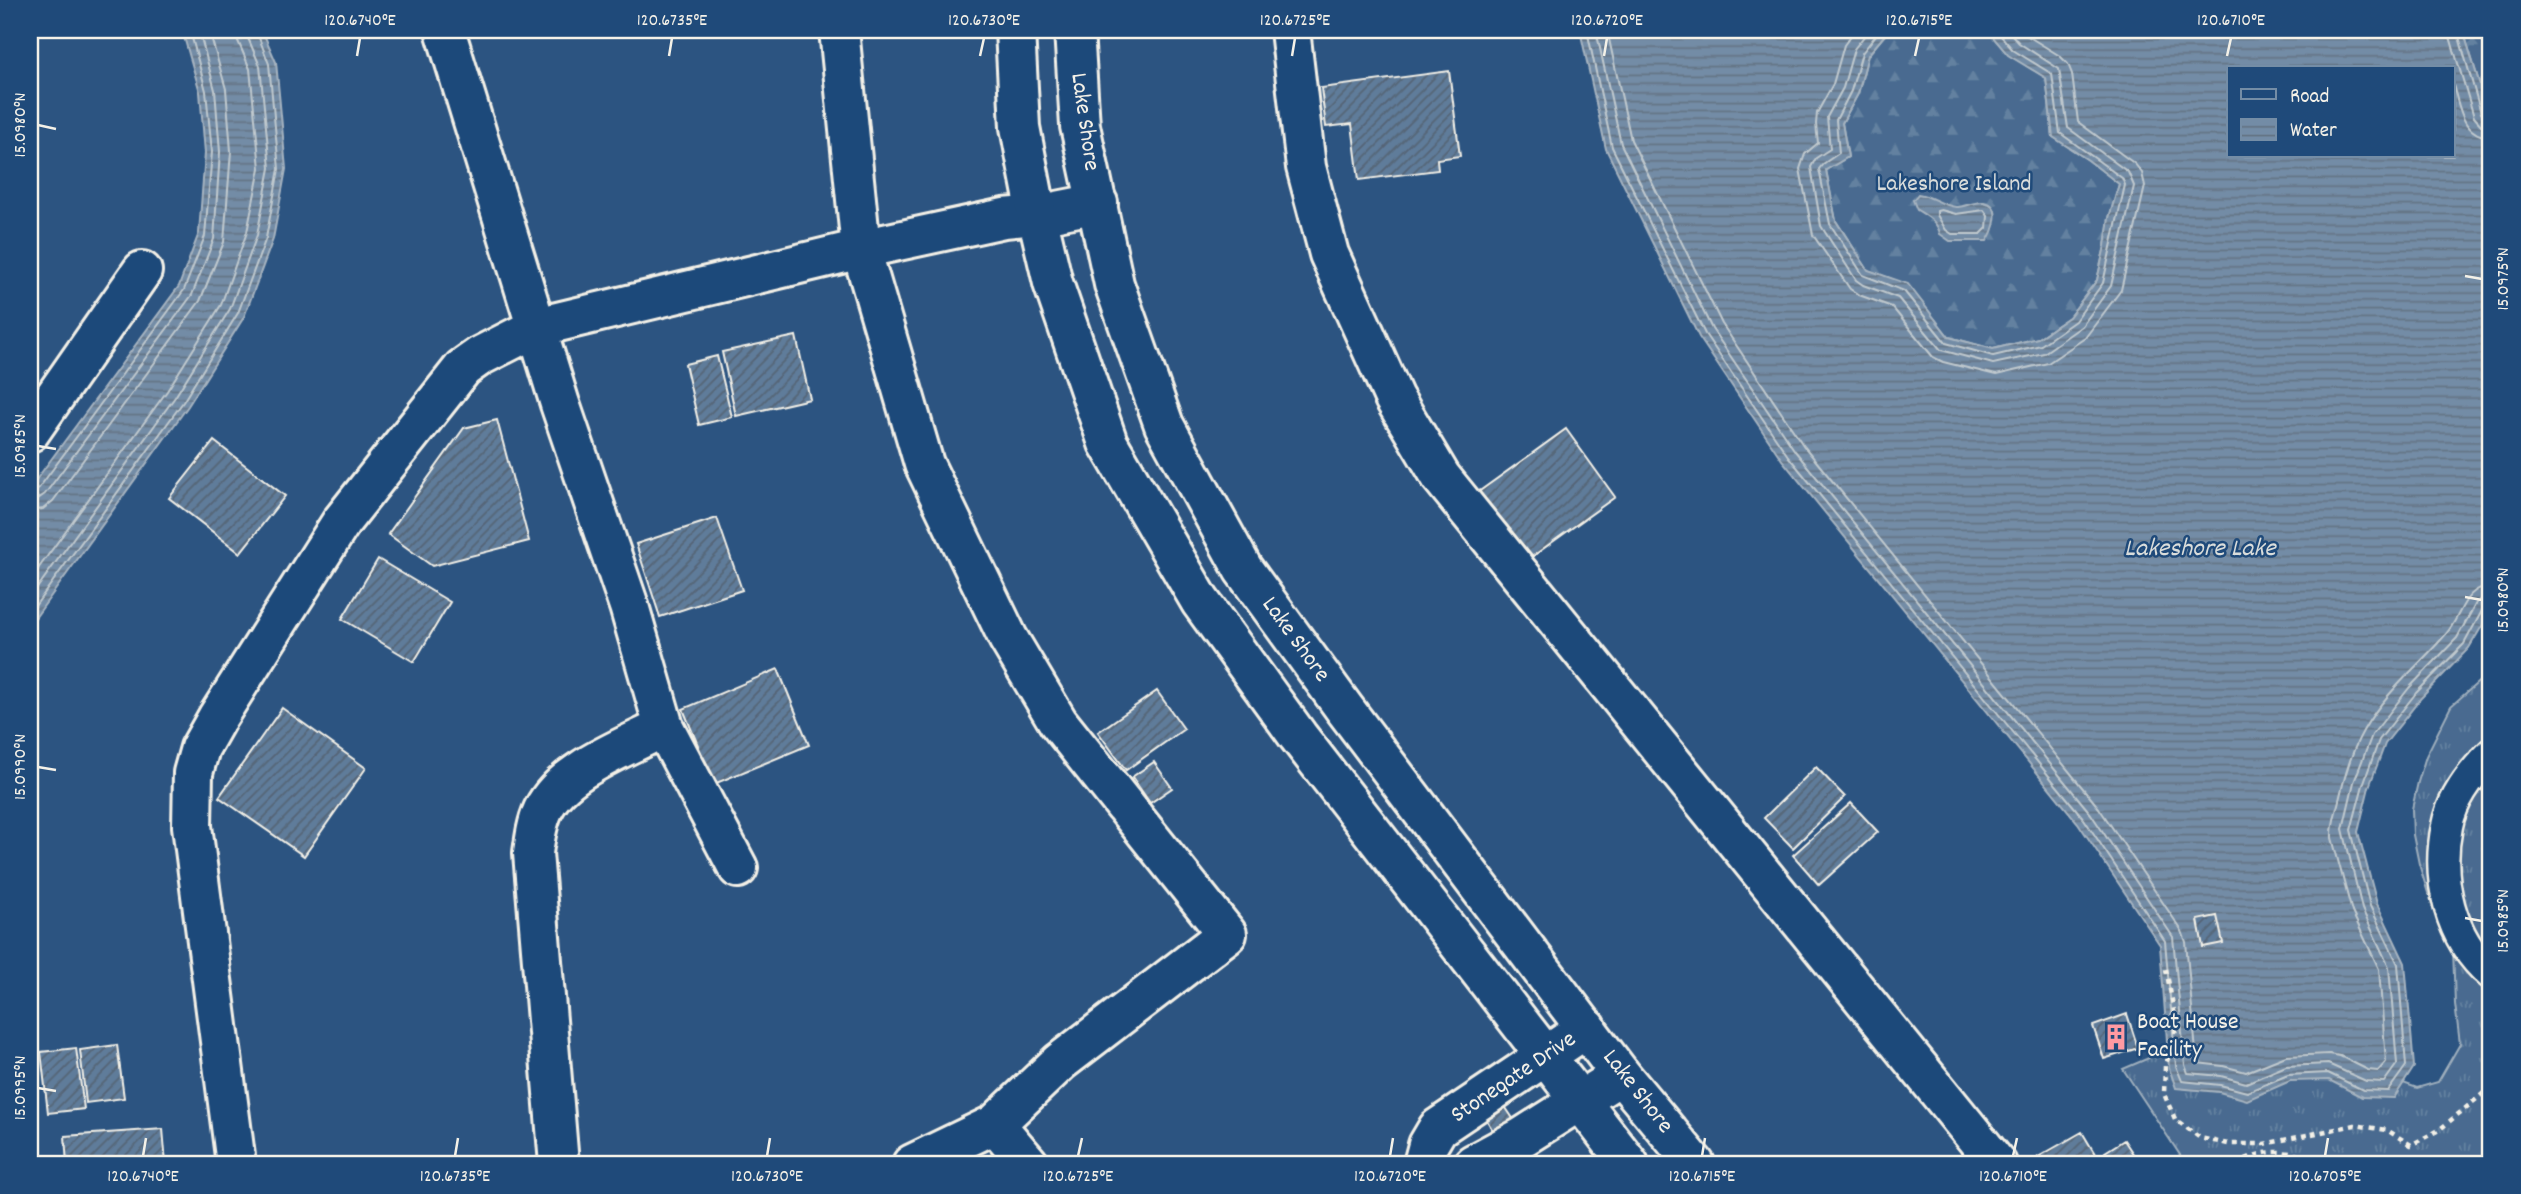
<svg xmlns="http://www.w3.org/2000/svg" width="2521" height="1194" font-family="Dekko,sans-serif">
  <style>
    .grass { fill: url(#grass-tufts); stroke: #9eaebc; stroke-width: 2 }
    .forest { fill: url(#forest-firs); stroke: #9eaebc; stroke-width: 2 }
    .water { fill: url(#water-rules); stroke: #a7b4c0; stroke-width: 2; fill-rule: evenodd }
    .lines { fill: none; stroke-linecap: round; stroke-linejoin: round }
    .shore { stroke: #c0c9ce; stroke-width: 2 }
    .building { fill: url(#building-hatch); stroke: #f4f1e8; stroke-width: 2 }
    .pedestrian-casing { stroke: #f4f1e8; stroke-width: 35 }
    .minor-casing { stroke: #f4f1e8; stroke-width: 44 }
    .tertiary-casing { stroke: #f4f1e8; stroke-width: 44 }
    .path { stroke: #f4f1e8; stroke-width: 4.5; stroke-dasharray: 5 5; stroke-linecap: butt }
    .pedestrian { stroke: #1f4a7a; stroke-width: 30 }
    .minor { stroke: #1f4a7a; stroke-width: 38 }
    .tertiary { stroke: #1f4a7a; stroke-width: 38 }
    .ticks { fill: none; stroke: #f4f1e8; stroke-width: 2.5 }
    .labels { text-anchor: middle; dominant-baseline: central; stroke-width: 5; stroke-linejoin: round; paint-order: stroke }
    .street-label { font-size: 24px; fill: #f4f1e8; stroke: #1f4a7a }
    .park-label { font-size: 24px; fill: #dadddb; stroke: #1f4a7a }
    .poi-label { font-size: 24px; fill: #f4f1e8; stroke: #1f4a7a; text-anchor: start }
    .water-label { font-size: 26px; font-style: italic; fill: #dadddb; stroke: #1f4a7a }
    .neatline { fill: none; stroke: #f4f1e8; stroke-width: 2.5 }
    .ticks-label { font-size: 18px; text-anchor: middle; fill: #f4f1e8 }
  </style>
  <defs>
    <pattern id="grass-tufts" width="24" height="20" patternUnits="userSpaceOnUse" patternTransform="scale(1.75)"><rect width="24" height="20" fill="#496b90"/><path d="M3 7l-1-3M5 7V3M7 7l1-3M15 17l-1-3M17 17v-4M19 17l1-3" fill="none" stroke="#6481a0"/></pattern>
    <pattern id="forest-firs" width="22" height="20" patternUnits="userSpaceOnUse" patternTransform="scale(1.75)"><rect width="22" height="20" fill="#496b90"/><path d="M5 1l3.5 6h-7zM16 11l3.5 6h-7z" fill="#6481a0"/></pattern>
    <pattern id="water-rules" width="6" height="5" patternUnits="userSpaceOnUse" patternTransform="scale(1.75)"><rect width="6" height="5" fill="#738ca6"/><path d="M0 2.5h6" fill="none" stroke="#647484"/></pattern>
    <pattern id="building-hatch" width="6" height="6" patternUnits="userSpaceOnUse" patternTransform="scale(1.75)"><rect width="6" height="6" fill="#5e7b9a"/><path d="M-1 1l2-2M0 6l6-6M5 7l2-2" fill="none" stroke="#556474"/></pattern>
  </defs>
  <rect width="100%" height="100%" fill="#2c5481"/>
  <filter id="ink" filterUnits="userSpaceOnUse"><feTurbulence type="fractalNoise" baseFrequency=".0143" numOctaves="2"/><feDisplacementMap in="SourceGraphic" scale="14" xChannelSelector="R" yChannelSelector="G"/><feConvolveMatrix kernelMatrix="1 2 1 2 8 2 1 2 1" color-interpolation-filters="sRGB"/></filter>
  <g filter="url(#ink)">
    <!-- grass -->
    <path class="grass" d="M2491,671V1164H2173L2182,1158L2123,1069L2184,1043L2367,1070L2417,1088L2438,1082L2460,1044L2455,1004L2453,949L2447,918L2428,893L2419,864L2413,835L2412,809L2418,782L2426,756L2451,706Z"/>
    <!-- forest -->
    <path class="forest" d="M1889,30H1987L2009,55L2046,78L2053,137L2088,160L2119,184L2109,218L2105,246L2097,280L2069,317L2038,338L1993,349L1949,337L1908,285L1868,270L1836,221L1826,170L1848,157L1842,123L1858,94L1868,55Z
      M2463,30H2491V121Z"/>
    <!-- water -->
    <path class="water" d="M182,30H262L276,62L286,169L273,239L244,317L188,406L30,625V488L179,286L199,233L205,153L200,92Z
      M1580,30H1889L1868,55L1858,94L1842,123L1848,157L1826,170L1836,221L1868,270L1908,284L1949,337L1993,349L2038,338L2069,317L2097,280L2105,246L2109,218L2119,184L2088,160L2053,137L2046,78L2008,55L1987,30H2463L2491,121V605L2485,621L2469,648L2421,698L2385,744L2369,787L2358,832L2377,904L2405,963L2414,1067L2394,1098L2362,1097L2329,1080L2290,1081L2247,1100L2219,1092L2176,1088L2169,1068L2160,945L2078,823L1782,460L1699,337L1606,149ZM2229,68H2453V156H2229Z
      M1918,194C1932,196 1942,206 1956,207C1965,207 1975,201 1984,202C2004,205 1993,232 1987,241H1950L1940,234C1937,221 1928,217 1917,210L1913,200Z"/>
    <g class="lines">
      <!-- shore -->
      <path class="shore" d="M1587,30L1612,147L1705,334L1788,456L2084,819L2165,941L2176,1066L2182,1081L2220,1085L2247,1092L2288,1075L2328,1073L2363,1090L2388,1091L2406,1066L2398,964L2370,906L2351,830L2363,785L2379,740L2416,693L2464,644L2483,609L2491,606
        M1596,30L1621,144L1712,329L1795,451L2091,814L2173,937L2185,1065L2188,1073L2221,1076L2246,1083L2286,1066L2328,1064L2366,1081L2384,1082L2397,1064L2389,967L2362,909L2343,829L2354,782L2372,735L2409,688L2457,638L2476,603L2483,598L2491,597
        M1607,30L1631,140L1722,324L1803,445L2099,808L2182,931L2186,942L2197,1063L2223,1066L2246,1072L2286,1056L2329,1054L2340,1056L2368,1070L2378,1071L2386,1062L2379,969L2352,912L2332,838C2331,824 2337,810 2340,796C2345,775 2352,750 2363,731C2384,693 2419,666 2446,634C2462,616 2463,587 2491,586
        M1855,30L1844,45L1833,84L1817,113L1816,124L1818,143L1805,154L1800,169L1813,235L1850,289L1859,295L1892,307L1933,357L1943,362L1996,375L2048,363L2085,338L2121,290L2145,186L2142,173L2135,164L2078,122L2072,74L2068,64L2060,56L2026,35L2021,30
        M1869,30L1854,49L1843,88L1827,117L1830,149L1816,158L1811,167L1821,226L1856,280L1863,285L1898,298L1941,350L1993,364L2044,353L2082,326L2111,286L2134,186L2128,172L2068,128L2059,69L2019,43L2008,30
        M1880,30L1862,53L1851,91L1836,120L1839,153L1823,164L1819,169L1830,224L1863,275L1904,291L1946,343L1993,356L2041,345L2075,321L2103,283L2125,185L2122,178L2060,133L2052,74L2013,50L1996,30
        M2448,30L2474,117L2481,125L2491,127
        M2457,30L2481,113L2485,117L2491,118
        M2453,85C2460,108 2462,136 2491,137
        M1941,210L1956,214L1984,210L1988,216L1987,228L1981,234H1952L1946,230L1937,215V211Z
        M30,492L39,488L184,290L205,236L212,152L206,91L190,30
        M30,500L38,499L45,494L192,295L214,239L220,152L215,90L199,30
        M30,511L43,509L53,501L200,301L224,242L231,151L226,89L209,30
        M30,580L167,391L221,305L247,232L260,168L250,69L238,41L236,30
        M30,598L175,397L230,309L257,235L270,168L260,66L248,38L247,30
        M30,613L183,402L238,313L266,238L279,169L269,64L256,30"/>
    </g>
    <!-- building -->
    <path class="building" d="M1449,71L1460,156L1437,159L1438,170L1359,180L1352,124L1326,127L1321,88Z
      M796,336L810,399L736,416L722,352Z
      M717,356L732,417L699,425L685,364Z
      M497,420L529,541L432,566L388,534L464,428Z
      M1566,429L1615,497L1526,561L1477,493Z
      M214,441L285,496L240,553L169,498Z
      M717,518L742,590L660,617L636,544Z
      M378,559L450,602L414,662L342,619Z
      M778,669L809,745L714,784L683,709Z
      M1157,691L1184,729L1126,770L1098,732Z
      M282,708L366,768L304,856L219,797Z
      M1154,762L1172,788L1150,803L1132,777Z
      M1816,767L1845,797L1793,848L1764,818Z
      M1851,803L1878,832L1819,885L1793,855Z
      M2217,916L2223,943L2203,947L2198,920Z
      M2127,1014L2138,1048L2104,1059L2093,1026Z
      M117,1045L124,1098L86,1103L80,1050Z
      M76,1048L84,1109L48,1113L41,1052Z
      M1504,1105L1516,1123L1496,1136L1485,1117Z
      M163,1129L166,1164H67L65,1136Z
      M2082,1132L2101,1164H2042L2038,1157Z
      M2124,1140L2137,1160L2130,1164H2112L2105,1152Z"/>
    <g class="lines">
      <!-- pedestrian casing -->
      <g class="pedestrian-casing">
        <path id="pedestrian" d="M2491,754C2471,774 2452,798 2447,826C2436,879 2450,939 2491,974"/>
      </g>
      <!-- minor casing -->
      <g class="minor-casing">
        <path id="minor" d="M445,30L560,404L629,606L664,727L738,868
          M839,30L861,249L924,464L1008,638L1058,722L1227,934L1060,1062L995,1124L912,1164
          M1290,30L1306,167L1329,254L1394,398L1441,477L1997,1164
          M30,432L142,271
          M995,1124L1029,1164
          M236,1164L192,826L193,773L200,748L217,718L342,521L463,368L480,356L537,327L861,249L1004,218L1037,215L1098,203
          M559,1164L533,853C535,838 537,823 543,810C563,769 625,748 664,727
          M1423,1164L1428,1145L1438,1128L1587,1028
          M1473,1164L1521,1138L1621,1075"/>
      </g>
      <!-- tertiary casing -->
      <g class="tertiary-casing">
        <path id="tertiary" d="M1015,30L1020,127L1037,215L1053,283L1108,443L1200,601L1298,736L1629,1164
          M1074,30L1080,126L1114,284L1164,425L1243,569L1344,708L1621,1075L1695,1164"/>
      </g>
      <!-- path -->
      <path class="path" d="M2166,969L2176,1021L2175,1040L2165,1066L2164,1094L2175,1119L2200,1138L2228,1144H2264L2355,1125L2387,1130L2411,1145L2439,1130L2491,1087
        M2237,1164C2259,1149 2293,1147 2315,1164"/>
      <!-- pedestrian -->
      <use href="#pedestrian" class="pedestrian"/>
      <!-- minor -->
      <use href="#minor" class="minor"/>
      <!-- tertiary -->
      <use href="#tertiary" class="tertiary"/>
    </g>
  </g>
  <!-- ticks -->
  <path class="ticks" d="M357,56L360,38M669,56L672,38M980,56L984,38M1292,56L1295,38M1604,56L1607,38M1915,56L1919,38M2227,56L2231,38M38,125L56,129M2465,276L2482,279M38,446L56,449M2465,597L2482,600M38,767L56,770M2465,918L2482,921M38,1088L56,1091M143,1156L146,1138M455,1156L458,1138M767,1156L770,1138M1078,1156L1082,1138M1390,1156L1393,1138M1702,1156L1705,1138M2013,1156L2017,1138M2325,1156L2328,1138"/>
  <!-- icons -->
  <defs>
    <g id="building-bare" transform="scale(2.1)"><path d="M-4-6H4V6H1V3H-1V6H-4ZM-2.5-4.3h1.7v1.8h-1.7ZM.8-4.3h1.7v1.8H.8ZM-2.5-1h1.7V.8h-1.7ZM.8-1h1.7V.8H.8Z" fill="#ff9aa2" stroke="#1f4a7a" stroke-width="2.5" paint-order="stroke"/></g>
  </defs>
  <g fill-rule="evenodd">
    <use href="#building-bare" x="2116" y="1037"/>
  </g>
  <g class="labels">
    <!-- street labels -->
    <g class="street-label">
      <text transform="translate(1084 122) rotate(82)">Lake Shore</text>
      <text transform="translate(1295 640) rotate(54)">Lake Shore</text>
      <text transform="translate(1514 1078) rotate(-34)">Stonegate Drive</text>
      <text transform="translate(1637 1092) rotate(52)">Lake Shore</text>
    </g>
    <!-- park labels -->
    <g class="park-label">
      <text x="1954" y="185">Lakeshore Island</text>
    </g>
    <!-- poi labels -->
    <g class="poi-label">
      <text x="2137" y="1023">Boat House<tspan x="2137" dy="28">Facility</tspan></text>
    </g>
    <!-- water labels -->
    <g class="water-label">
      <text x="2200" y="549">Lakeshore Lake</text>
    </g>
  </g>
  <!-- margin -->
  <rect width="2521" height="1194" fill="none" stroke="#1f4a7a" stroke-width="77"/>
  <!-- legend -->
  <rect x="2227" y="66" width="228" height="91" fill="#1f4a7a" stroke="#748da6" stroke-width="2"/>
  <rect x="2241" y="89" width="35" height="10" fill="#1f4a7a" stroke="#748da6" stroke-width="2"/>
  <text x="2290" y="102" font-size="21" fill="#f4f1e8">Road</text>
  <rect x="2241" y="119" width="35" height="21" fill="url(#water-rules)" stroke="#748da6" stroke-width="2"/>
  <text x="2290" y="136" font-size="21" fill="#f4f1e8">Water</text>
  <rect x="38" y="38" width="2444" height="1118" class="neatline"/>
  <g class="ticks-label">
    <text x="360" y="25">120.6740°E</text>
    <text x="672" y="25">120.6735°E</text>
    <text x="984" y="25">120.6730°E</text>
    <text x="1295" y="25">120.6725°E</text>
    <text x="1607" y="25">120.6720°E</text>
    <text x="1919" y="25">120.6715°E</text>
    <text x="2231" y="25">120.6710°E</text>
    <text transform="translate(19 125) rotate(-90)" y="6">15.0980°N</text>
    <text transform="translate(2502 279) rotate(-90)" y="6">15.0975°N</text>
    <text transform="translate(19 446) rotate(-90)" y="6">15.0985°N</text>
    <text transform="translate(2502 600) rotate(-90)" y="6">15.0980°N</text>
    <text transform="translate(19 767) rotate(-90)" y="6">15.0990°N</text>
    <text transform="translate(2502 921) rotate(-90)" y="6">15.0985°N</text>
    <text transform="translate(19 1088) rotate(-90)" y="6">15.0995°N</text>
    <text x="143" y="1181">120.6740°E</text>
    <text x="455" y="1181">120.6735°E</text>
    <text x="767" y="1181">120.6730°E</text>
    <text x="1078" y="1181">120.6725°E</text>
    <text x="1390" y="1181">120.6720°E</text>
    <text x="1702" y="1181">120.6715°E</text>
    <text x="2013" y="1181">120.6710°E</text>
    <text x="2325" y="1181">120.6705°E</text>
  </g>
</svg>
